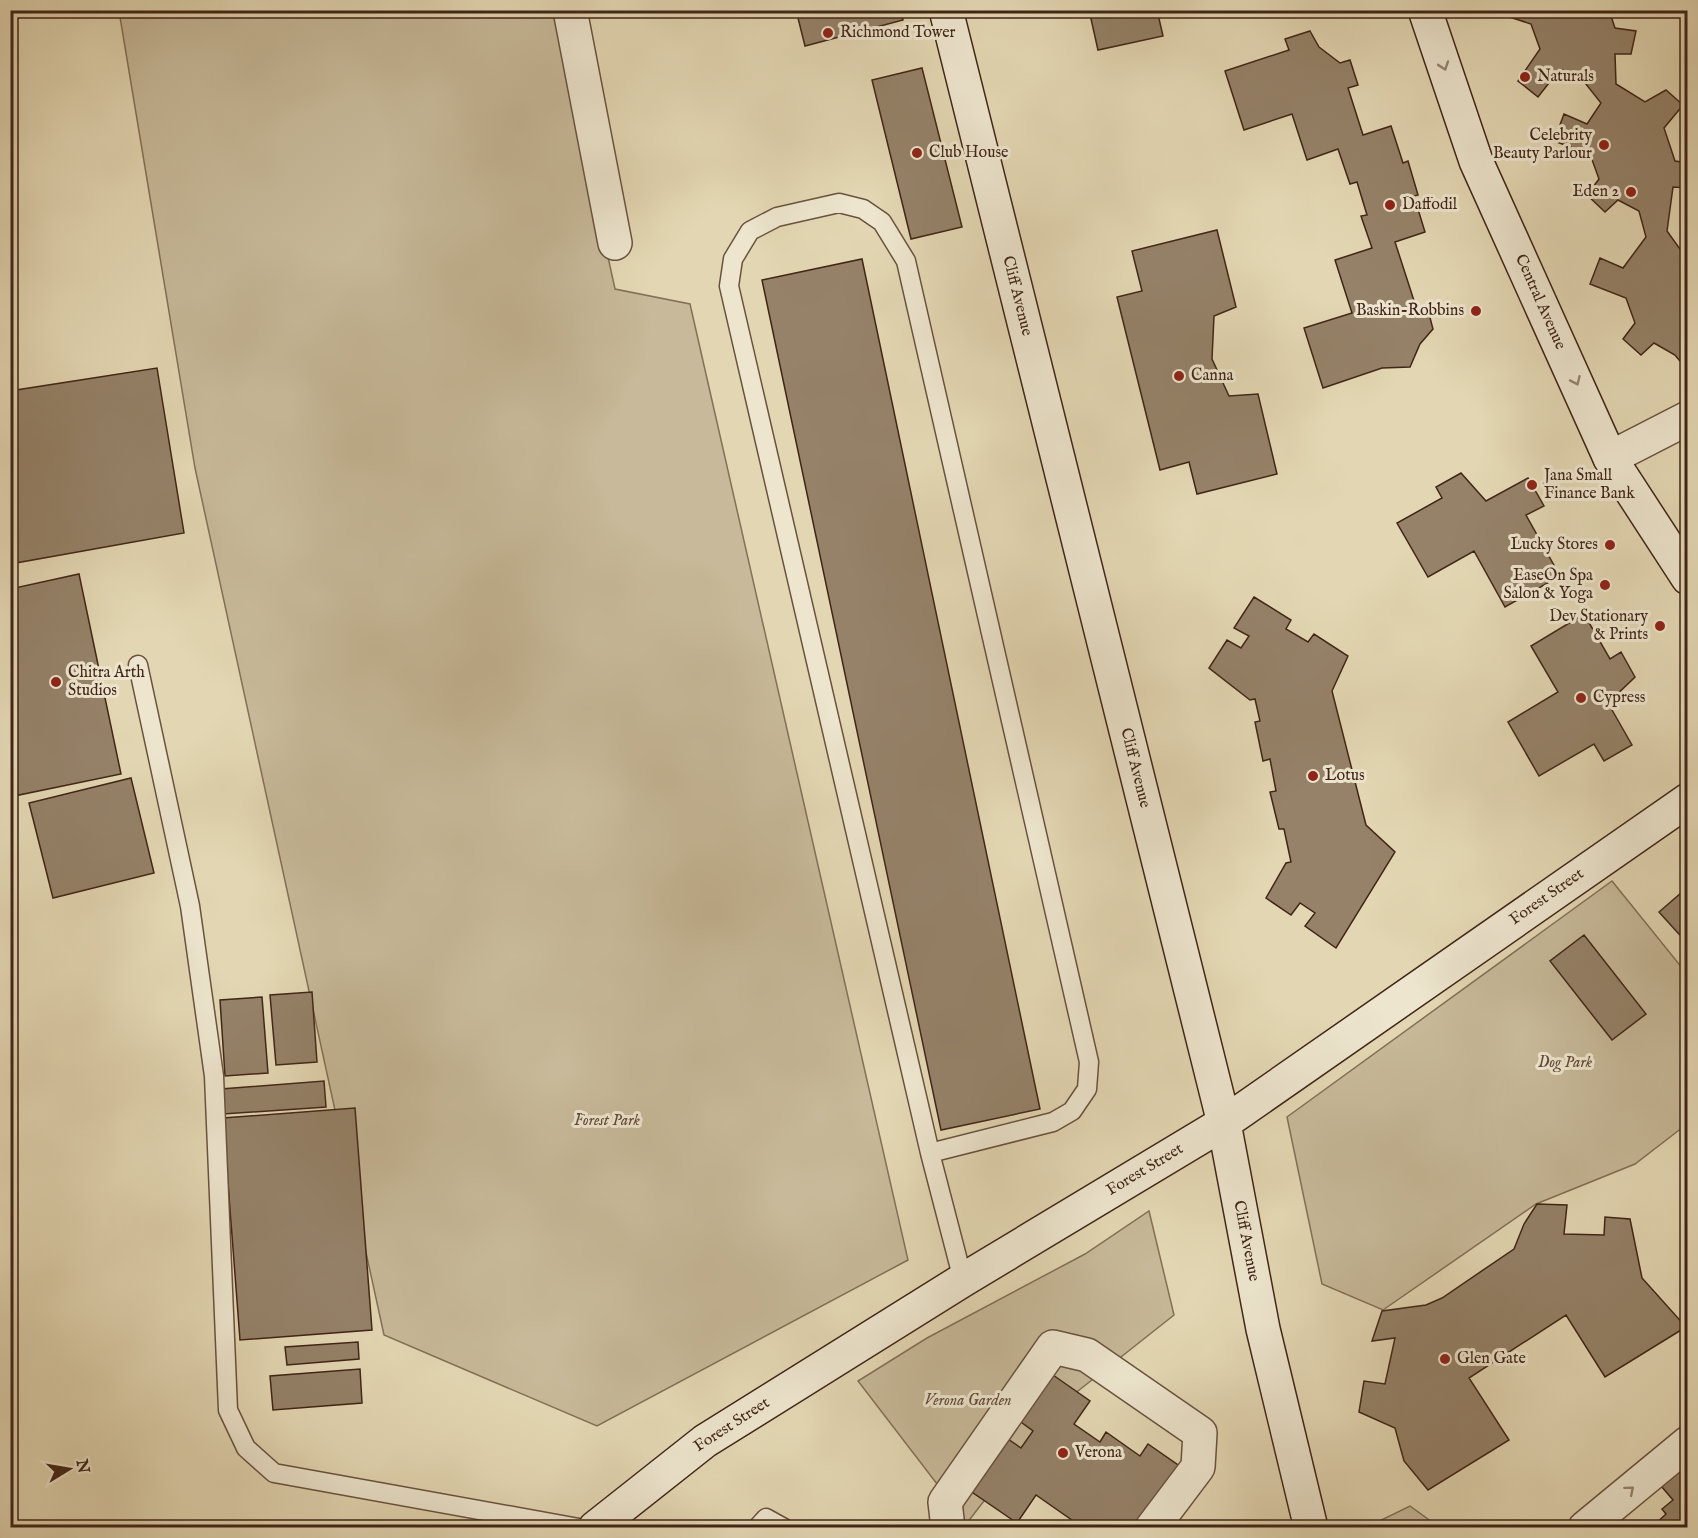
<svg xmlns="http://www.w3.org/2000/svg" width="1698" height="1538" font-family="'IM FELL English',serif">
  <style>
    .green { fill: #c7b999; stroke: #846f58; stroke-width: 1.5 }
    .building { fill: #958269; stroke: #412518; stroke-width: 1.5 }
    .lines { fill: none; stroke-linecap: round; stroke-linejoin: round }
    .lane-casing { stroke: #6a523f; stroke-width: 21 }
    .street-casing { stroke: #6a523f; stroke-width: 36 }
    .secondary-casing { stroke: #412518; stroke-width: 36 }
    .lane { stroke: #ede5ce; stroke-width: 18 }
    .street { stroke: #ede5ce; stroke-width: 33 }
    .secondary { stroke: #ede5ce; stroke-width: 33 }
    .oneway { stroke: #978573 }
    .poi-dot { fill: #8f2418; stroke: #ede5ce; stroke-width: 2 }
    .labels { text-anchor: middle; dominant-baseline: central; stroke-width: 6; stroke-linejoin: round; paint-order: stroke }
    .poi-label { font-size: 16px; fill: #412518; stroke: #ede5ce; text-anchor: start }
    .street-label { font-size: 16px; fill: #412518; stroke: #ede5ce }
    .park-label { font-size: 16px; font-style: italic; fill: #624a38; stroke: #ede5ce }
  </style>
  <rect width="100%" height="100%" fill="#e3d7b3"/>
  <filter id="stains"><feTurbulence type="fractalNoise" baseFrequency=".00333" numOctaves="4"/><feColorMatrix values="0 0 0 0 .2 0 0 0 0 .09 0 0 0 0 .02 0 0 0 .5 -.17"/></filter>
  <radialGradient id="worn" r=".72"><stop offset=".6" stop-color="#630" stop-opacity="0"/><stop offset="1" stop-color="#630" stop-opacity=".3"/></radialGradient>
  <!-- green -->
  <path class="green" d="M119,11H554L615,289L690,304L908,1260L597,1426L384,1335L195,468Z
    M1612,881L1687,974V1124L1635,1164L1536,1204L1383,1310L1322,1284L1287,1117Z
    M1149,1211L1174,1315L1054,1410L967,1523L858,1381L927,1338L1085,1254Z
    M1410,1506L1439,1527H1367Z"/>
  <!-- building -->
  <path class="building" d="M796,10H901L903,20L805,46Z
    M1089,10H1157L1163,36L1098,50Z
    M1494,10H1609L1615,28L1636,31L1631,54H1615L1616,84L1645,102L1666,90L1683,105L1664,128L1675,161L1688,163V188L1673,187L1667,231L1682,252L1688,247V371L1675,355L1654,343L1641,355L1623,339L1635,323L1626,298L1590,284L1600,258L1623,268L1646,237L1639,211L1618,200L1605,212L1587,195L1599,179L1590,154L1554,141L1564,114L1587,124L1601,103L1582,79L1560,69L1538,97L1518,81L1540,49L1531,24L1494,12Z
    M1310,31L1319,47L1340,63L1350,60L1358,85L1348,88L1363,135L1391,126L1403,163L1408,161L1418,195L1414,196L1425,232L1395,242L1417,310H1428L1433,329L1420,344L1410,367L1382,368L1323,388L1304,328L1352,313L1335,260L1372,248L1361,216L1367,215L1357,182L1350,184L1338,149L1307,160L1292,114L1244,130L1225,71L1289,50L1285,39Z
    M922,68L962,227L911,239L872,80Z
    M1217,230L1236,307L1214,316L1212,359L1229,396L1258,394L1277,474L1197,494L1189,462L1160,470L1117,297L1142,291L1132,251Z
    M862,259L1040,1109L941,1130L762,280Z
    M157,368L184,533L10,564V391Z
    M1461,473L1486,501L1528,478L1544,506L1526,515L1560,576L1505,607L1474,551L1428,577L1397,523L1442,498L1436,487Z
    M79,574L121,774L14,796L12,787H10V589Z
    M1254,597L1291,620L1286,629L1308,642L1314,634L1348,656L1332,691L1366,825L1395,852L1336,948L1305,926L1315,913L1300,903L1291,915L1266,898L1286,863L1291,862L1284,829H1279L1270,792L1276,791L1270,759L1263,761L1255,722L1260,721L1255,699L1250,700L1209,668L1227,640L1241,648L1249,636L1234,628Z
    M1584,614L1610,659L1621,652L1635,677L1608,703L1632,745L1604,761L1594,744L1539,776L1508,722L1558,692L1531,646Z
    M131,778L154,873L53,898L29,803Z
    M1688,887V944L1659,912Z
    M1584,935L1646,1014L1612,1040L1550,961Z
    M312,992L317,1062L276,1065L270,995Z
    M262,997L268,1073L225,1076L220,1000Z
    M324,1081L326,1107L223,1114L221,1089Z
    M355,1108L372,1330L240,1340L223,1118Z
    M1537,1204L1567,1205L1564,1234L1604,1235L1605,1217L1630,1219L1642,1278L1686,1327L1605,1377L1566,1315L1469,1378L1509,1440L1428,1490L1404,1461L1395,1428L1359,1412L1364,1381L1385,1384L1395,1338L1372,1341L1382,1311L1426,1305L1442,1298L1514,1249L1524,1224Z
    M358,1342L359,1359L287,1365L285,1347Z
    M360,1369L362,1403L273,1410L270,1376Z
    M1053,1375L1090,1401L1074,1424L1100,1442L1106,1432L1140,1456L1148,1444L1181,1467L1140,1528H1073L1076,1523L1036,1495L1017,1523L966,1488L1002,1435L1021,1448L1033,1431L1021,1422Z
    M1688,1452V1528H1651L1666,1514L1662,1509L1673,1500L1656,1480Z
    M1617,1514L1628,1528H1602Z"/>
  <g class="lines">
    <!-- lane casing -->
    <g class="lane-casing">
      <path id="lane" d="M138,665L190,906L214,1076L228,1410L246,1448L274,1473L579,1528
        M930,1153L1053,1122L1072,1111L1087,1089L1089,1062L906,261L882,222L863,209L839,203L777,217L750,231L733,259L729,286L930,1153L963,1280
        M757,1528L766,1518L784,1528"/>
    </g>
    <!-- street casing -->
    <g class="street-casing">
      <path id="street" d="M570,10L615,243
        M1610,458L1688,418
        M948,1528L945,1502L1053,1347L1087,1355L1200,1433L1198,1467L1152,1528
        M1585,1528L1688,1443"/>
    </g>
    <!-- secondary casing -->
    <g class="secondary-casing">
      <path id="secondary" d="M946,10L1224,1123L1263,1329L1311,1528
        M1425,10L1476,161L1610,458L1688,578
        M595,1528L705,1441L963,1280L1224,1123L1688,800"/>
    </g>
    <!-- lane -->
    <use href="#lane" class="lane"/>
    <!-- street -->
    <use href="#street" class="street"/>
    <!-- secondary -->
    <use href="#secondary" class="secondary"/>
  </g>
  <!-- one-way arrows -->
  <defs><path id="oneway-chevron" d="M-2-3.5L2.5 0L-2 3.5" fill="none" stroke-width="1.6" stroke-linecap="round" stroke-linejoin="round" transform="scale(1.5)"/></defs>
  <g class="oneway">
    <use href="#oneway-chevron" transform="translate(1444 66) rotate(71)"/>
    <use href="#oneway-chevron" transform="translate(1576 381) rotate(66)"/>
    <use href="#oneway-chevron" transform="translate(1630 1490) rotate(-40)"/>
  </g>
  <!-- markers -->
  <g class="poi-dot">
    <circle cx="828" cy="33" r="6"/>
    <circle cx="1525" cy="77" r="6"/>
    <circle cx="1604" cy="145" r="6"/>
    <circle cx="917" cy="153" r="6"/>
    <circle cx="1631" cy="192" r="6"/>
    <circle cx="1390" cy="205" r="6"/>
    <circle cx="1476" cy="311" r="6"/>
    <circle cx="1179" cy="376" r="6"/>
    <circle cx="1532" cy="485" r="6"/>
    <circle cx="1610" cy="545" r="6"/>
    <circle cx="1605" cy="585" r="6"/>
    <circle cx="1660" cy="626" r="6"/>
    <circle cx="56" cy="682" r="6"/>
    <circle cx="1581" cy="698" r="6"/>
    <circle cx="1313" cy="776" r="6"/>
    <circle cx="1445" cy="1359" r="6"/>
    <circle cx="1063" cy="1453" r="6"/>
  </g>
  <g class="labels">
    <!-- poi labels -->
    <g class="poi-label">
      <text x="840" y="33">Richmond Tower</text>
      <text x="1537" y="77">Naturals</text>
      <text x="1592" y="136" text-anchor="end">Celebrity<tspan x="1592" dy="18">Beauty Parlour</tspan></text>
      <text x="929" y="153">Club House</text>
      <text x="1619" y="192" text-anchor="end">Eden 2</text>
      <text x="1402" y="205">Daffodil</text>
      <text x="1464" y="311" text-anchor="end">Baskin-Robbins</text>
      <text x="1191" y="376">Canna</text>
      <text x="1544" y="476">Jana Small<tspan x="1544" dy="18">Finance Bank</tspan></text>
      <text x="1598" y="545" text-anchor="end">Lucky Stores</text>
      <text x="1593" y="576" text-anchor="end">EaseOn Spa<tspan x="1593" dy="18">Salon &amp; Yoga</tspan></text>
      <text x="1648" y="617" text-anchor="end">Dev Stationary<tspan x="1648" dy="18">&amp; Prints</tspan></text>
      <text x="68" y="673">Chitra Arth<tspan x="68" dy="18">Studios</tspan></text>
      <text x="1593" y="698">Cypress</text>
      <text x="1325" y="776">Lotus</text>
      <text x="1457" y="1359">Glen Gate</text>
      <text x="1075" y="1453">Verona</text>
    </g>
    <!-- street labels -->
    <g class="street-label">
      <text transform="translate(1017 296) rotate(76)">Cliff Avenue</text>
      <text transform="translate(1540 302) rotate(66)">Central Avenue</text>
      <text transform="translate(1135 768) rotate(76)">Cliff Avenue</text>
      <text transform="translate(1547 897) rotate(-35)">Forest Street</text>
      <text transform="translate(1145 1170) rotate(-31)">Forest Street</text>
      <text transform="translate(1246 1241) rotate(79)">Cliff Avenue</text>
      <text transform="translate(732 1425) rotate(-33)">Forest Street</text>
    </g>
    <!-- park labels -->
    <g class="park-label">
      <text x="1565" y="1063">Dog Park</text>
      <text x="607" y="1121">Forest Park</text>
      <text x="968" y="1401">Verona Garden</text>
    </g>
  </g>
  <!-- margin -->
  <rect width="1698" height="1538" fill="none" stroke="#e3d7b3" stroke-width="36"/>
  <rect x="12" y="12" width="1674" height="1514" fill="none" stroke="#412518" stroke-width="3"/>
  <rect x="18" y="18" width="1662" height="1502" fill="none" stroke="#412518" stroke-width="1.5"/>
  <!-- north arrow -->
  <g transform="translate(69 1469) rotate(79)" stroke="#ede5ce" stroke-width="4.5" paint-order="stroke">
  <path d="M0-4.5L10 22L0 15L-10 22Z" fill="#412518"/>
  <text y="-9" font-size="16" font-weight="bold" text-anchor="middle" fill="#412518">N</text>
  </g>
  <rect width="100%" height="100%" filter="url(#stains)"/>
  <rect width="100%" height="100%" fill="url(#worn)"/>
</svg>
